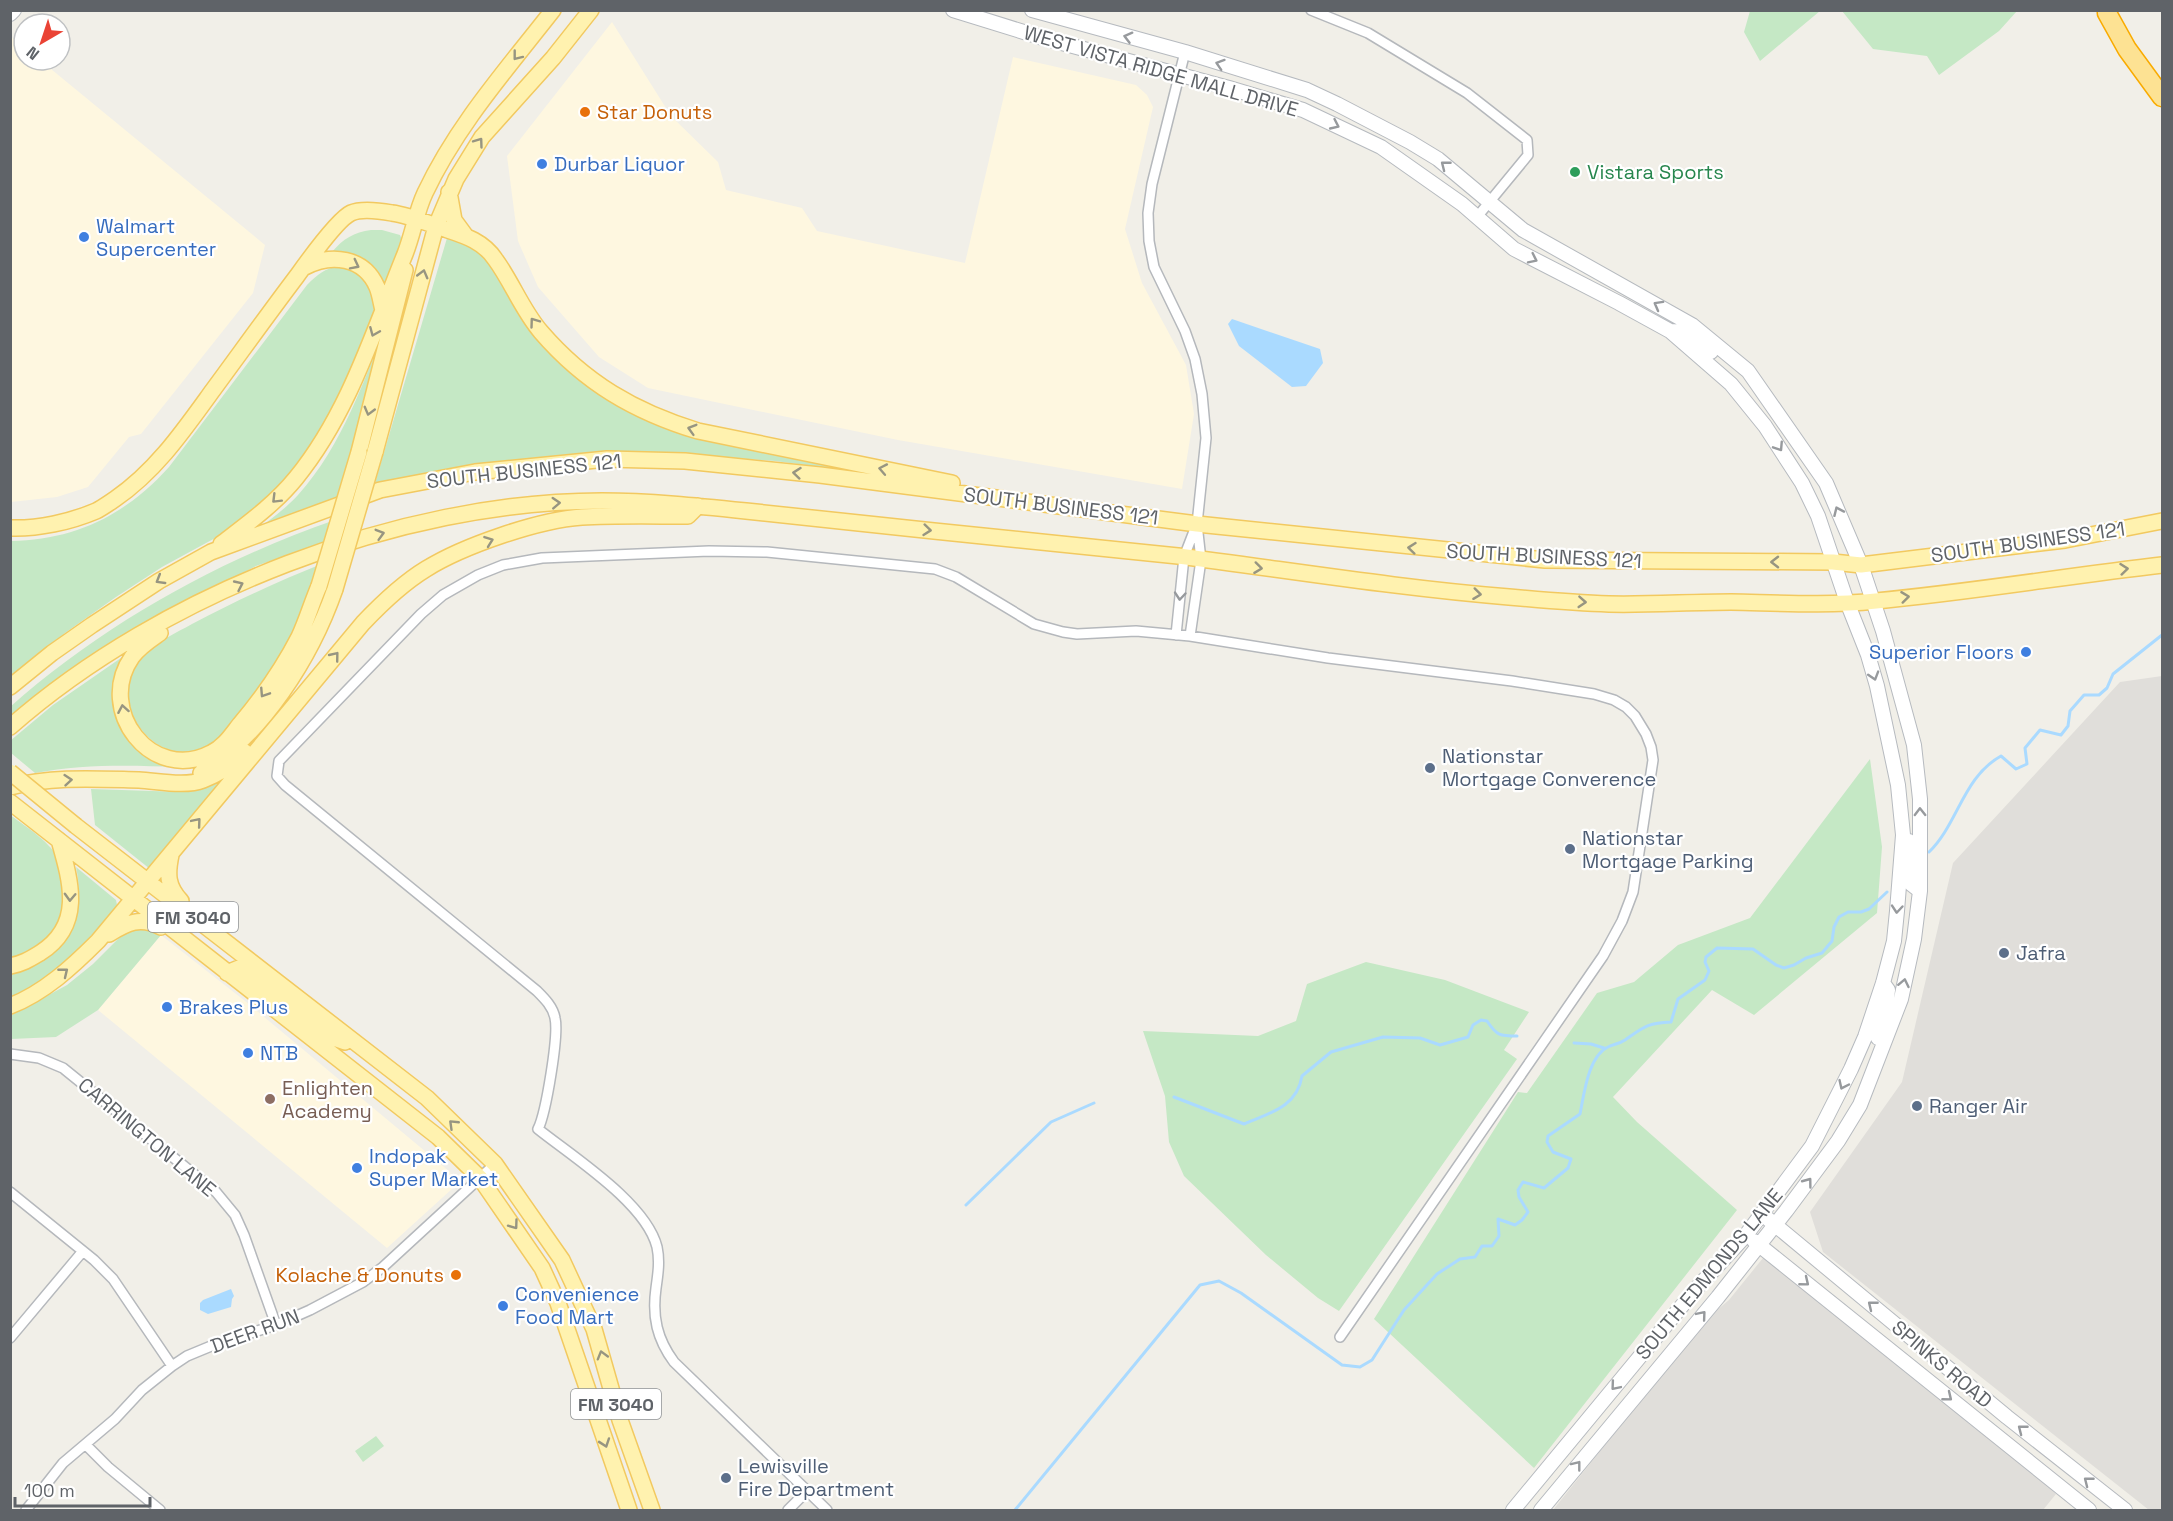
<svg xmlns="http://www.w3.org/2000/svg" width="2173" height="1521" font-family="'Space Grotesk',sans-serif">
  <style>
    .commercial { fill: #fef7e0 }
    .industrial { fill: #e0deda }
    .green { fill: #c5e8c5 }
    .water { fill: #aadaff }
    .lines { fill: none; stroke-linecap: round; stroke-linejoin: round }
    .stream { stroke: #aadaff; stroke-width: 3 }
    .street-casing { stroke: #b5b8bc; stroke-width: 12 }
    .secondary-casing { stroke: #b6babf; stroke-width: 16 }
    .primary-casing { stroke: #f2c960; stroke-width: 18 }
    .highway-casing { stroke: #f9ab00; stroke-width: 21 }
    .street { stroke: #fff; stroke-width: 9 }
    .secondary { stroke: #fff; stroke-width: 14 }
    .primary { stroke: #fff2af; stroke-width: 15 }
    .highway { stroke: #fde293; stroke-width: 18 }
    .primary-bridge-casing { stroke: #f2c960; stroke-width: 18; stroke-linecap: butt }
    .primary-bridge { stroke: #fff2af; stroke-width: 15 }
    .oneway { stroke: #979a9d }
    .oneway2 { stroke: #979581 }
    .food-dot { fill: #e8710a; stroke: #fff; stroke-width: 2 }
    .shop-dot { fill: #3f7fe0; stroke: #fff; stroke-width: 2 }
    .leisure-dot { fill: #2e9e5b; stroke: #fff; stroke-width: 2 }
    .service-dot { fill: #5c6f8a; stroke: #fff; stroke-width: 2 }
    .education-dot { fill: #8d6e63; stroke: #fff; stroke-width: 2 }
    .labels { text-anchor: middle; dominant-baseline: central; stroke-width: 4.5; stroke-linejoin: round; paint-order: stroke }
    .shield { fill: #fff; stroke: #8f9295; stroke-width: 1.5 }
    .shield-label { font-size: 18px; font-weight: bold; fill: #5f6368 }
    .street-label { font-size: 20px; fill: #5f6368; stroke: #fff }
    .food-label { font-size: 20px; fill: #c56008; stroke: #fff; text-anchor: start }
    .shop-label { font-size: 20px; fill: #366cbe; stroke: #fff; text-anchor: start }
    .leisure-label { font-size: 20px; fill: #27864d; stroke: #fff; text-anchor: start }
    .service-label { font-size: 20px; fill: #4e5e75; stroke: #fff; text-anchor: start }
    .education-label { font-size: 20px; fill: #785e54; stroke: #fff; text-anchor: start }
  </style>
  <rect width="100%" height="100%" fill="#f1efe8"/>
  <!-- commercial -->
  <path class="commercial" d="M612,22L671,116L718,162L726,190L802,208L817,231L965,263L1013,57L1136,85L1147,95L1153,107L1125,229L1142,283L1186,365L1194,414L1182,489L898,440L648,388L599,357L538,287L518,241L507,156Z
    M11,37L24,47V60H40L265,245L253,293L141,434L129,437L88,487L57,497L11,502Z
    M161,935L245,1001L450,1172L453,1188L387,1248L98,1010Z"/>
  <!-- industrial -->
  <path class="industrial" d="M2162,676V1510H2149L1823,1252L1810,1212L1902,1082L1953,863L2120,682Z
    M1763,1258L1804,1288L2040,1479L2056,1494L2043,1510H1553L1704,1321L1729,1300Z"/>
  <!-- green -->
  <path class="green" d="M1750,11V10L1820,11L1760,61L1744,32Z
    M1842,11H2017L1999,31L1939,75L1927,56L1873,49Z
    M371,230H382L400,235L402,240L386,283L383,282L376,271L332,252C343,239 354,232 371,230Z
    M447,238L475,247L486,256L529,322L636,410L882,475L775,461L633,451L563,455L483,464L375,483Z
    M340,266L359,272L370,284L376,305L369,327L337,406L287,483L241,524L162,567L116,597L65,633L11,679V541C75,540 126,515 169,467L307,285C318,274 325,268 340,266Z
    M389,318L342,497L255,531C270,520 285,509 298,495C343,445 364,380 389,318Z
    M335,520L330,540L256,566L141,626L11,720L10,707C104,624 217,561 335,520Z
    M324,563C316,585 311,611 299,631C285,658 262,685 244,710C238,718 228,738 220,743C164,781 99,707 143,656C155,642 176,633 192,624C235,601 279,581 324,563Z
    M131,651L121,720L179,765L178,767C129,765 82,764 35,773L11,753L10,741L53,705Z
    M1870,759L1882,847L1877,913L1754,1015L1712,990L1613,1097L1637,1122L1737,1210L1534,1468L1374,1319L1518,1092L1527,1093L1597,993L1634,982L1678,945L1750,918Z
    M232,776L150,869L95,825L91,789L183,792L208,787Z
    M10,815C29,829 51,842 61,863L65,918L43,946L10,961Z
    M76,867L116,900L117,905C89,940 53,981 11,998V972C24,968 38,965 49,956C77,935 83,899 76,867Z
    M129,928L152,929L161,935L98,1010L56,1037L11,1039L10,1016L67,985L93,964Z
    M1366,962L1445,980L1529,1012L1504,1050L1517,1059L1339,1311L1318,1298L1266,1255L1184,1176L1169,1142L1165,1096L1143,1031L1258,1036L1296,1021L1307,984Z
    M376,1436L384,1446L363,1462L355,1451Z"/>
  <!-- water -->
  <path class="water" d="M1232,319L1320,349L1323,363L1306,386L1292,387L1239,346L1228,324Z
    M231,1289L234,1296L232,1299L231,1307L208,1314L200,1310V1303L203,1300Z"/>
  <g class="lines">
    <!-- stream -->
    <path class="stream" d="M1929,852C1958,824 1963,777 2001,756L2016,769L2027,764L2025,748L2040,730L2061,735L2068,726L2070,711L2084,695H2099L2107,688L2113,674L2162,635
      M1574,1043L1591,1044L1604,1048
      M1174,1097L1244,1124C1270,1113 1297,1107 1302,1076L1331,1052L1383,1037L1420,1038L1440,1045L1468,1037L1473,1025L1481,1020L1487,1021C1497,1036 1500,1036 1517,1036
      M966,1205L1051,1122L1094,1103
      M1015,1510L1200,1285L1219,1281L1241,1293L1342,1365L1360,1367L1372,1360L1404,1310L1437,1274L1460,1259L1475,1257L1482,1246H1492L1499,1236L1498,1219L1515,1225L1522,1220L1528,1212L1519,1197L1518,1190L1523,1182L1544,1188L1568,1168L1571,1159L1553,1152L1547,1142L1548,1136L1580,1114C1584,1095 1588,1056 1608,1047C1614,1044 1619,1044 1625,1040C1644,1027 1647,1023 1671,1022L1678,999L1705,980L1709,971L1705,962L1706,957L1717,948L1753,949L1776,965L1784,968L1794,965L1806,958L1822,953L1832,941L1834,927L1839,917L1848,912H1861L1869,909L1887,892"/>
    <!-- street casing -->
    <g class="street-casing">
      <path id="street" d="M1311,10L1368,33L1467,93L1527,140L1528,155L1477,217
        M1185,52L1152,184L1148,213L1149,241L1154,267L1185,331L1195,359L1202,394L1206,438L1197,524L1201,560L1190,636
        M1176,635L1184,557L1196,526
        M10,1054L39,1058L63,1068L216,1192L235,1215L244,1235L276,1325
        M10,1192L94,1260L113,1279L172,1366
        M10,1338L83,1251
        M86,1445L108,1467L160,1510
        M26,1510L63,1463L115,1419L142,1390L172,1366L187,1356L216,1344L276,1325L310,1310L363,1282L383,1267L495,1164
        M788,1510L807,1491
        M827,1510L674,1362C657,1339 652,1317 656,1288C658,1274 660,1261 657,1247C646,1203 573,1157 538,1129C546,1113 559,1035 555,1018C553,1007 545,999 537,991L285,785L277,776L279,761L421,614L443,595L478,575L503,565L542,558L709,551L767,552L935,569L956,577L1034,624L1063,632L1077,634L1136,631L1190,636L1328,658L1512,681L1594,694L1614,700L1626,707L1635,716L1646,734L1651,747L1653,760L1633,892L1622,921L1603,956L1340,1337"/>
    </g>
    <!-- secondary casing -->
    <g class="secondary-casing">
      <path id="secondary" d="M953,10L1043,38L1229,88L1303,110L1381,147L1462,204L1514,249L1619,303L1670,331L1731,384L1765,426L1802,483L1818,516L1847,602L1868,655L1877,686L1898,785L1903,835L1897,911L1894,941L1883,983L1865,1037L1851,1069L1812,1146L1746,1235L1695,1290L1513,1510
        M1032,10L1185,52L1307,90L1337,104L1410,142L1438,159L1523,230L1692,325L1748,371L1826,483L1861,565L1883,631L1914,745L1920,799V891L1914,939L1901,999L1860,1105L1838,1141L1786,1211L1718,1297L1541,1510
        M10,14L14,10
        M1670,331L1686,332L1711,352
        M1909,841L1910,842L1911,884L1920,891
        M1878,1038L1885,1013L1888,990L1883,983
        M1768,1219L2007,1417L2125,1510
        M1754,1241L2089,1510"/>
    </g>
    <!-- primary casing -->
    <g class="primary-casing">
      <path id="primary" d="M449,192L454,220L465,235
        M305,267C331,253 364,257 377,287C380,294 381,303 383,310
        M359,452L405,270
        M375,452L436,226L456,179L482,137L553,58L591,10
        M10,528C38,529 70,522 96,511C102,508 109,503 115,499C156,471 184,430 213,390C241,352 269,313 297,276C307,262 338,219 351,213C362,208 381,211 392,213C407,215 422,221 436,226C458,234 481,238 495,259C512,282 522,310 541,332C585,383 635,412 698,431L952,483
        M221,544C247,524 275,504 296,478C349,413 374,330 405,254C413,234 416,212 425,193C457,125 507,69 553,10
        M160,633C150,640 139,647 132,657C95,710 152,784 211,753C224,747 232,734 240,724C263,697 283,668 299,637C307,620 312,602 319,586
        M10,687L52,653L92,625L159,581L211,552L380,490L475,472L607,459L685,461L820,475L1197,524L1545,560L1833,562L1861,565L2065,540L2162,521
        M10,727C162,593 400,501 602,501C650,501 698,506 746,511C809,518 871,524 934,531C1015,540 1097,547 1178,556C1288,570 1398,588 1509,597C1542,600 1575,603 1609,604C1649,605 1690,602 1731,602C1779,603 1827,606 1876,601C1971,592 2067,576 2162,565
        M201,773C263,733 311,658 335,589
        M10,787C52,776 97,779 139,780C158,781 185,787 203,780C219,774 233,764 245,752
        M10,802L438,1137L480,1178L542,1268L558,1303L629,1510
        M76,826L427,1098L495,1164L562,1260L594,1329L620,1420L652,1510
        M171,855C167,874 167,886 181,901
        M109,934C127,923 140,916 161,927
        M10,966C22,964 30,959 40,953C84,925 71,882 59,840
        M227,973L239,968L325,1035L345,1042
        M10,1006C44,993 73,966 98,941L363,623C382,603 403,583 426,569C463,546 538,520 582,517C617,515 653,516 688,516L698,506"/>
    </g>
    <!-- highway casing -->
    <g class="highway-casing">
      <path id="highway" d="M2107,13L2127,49L2162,97"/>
    </g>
    <!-- street -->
    <use href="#street" class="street"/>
    <!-- secondary -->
    <use href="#secondary" class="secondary"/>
    <!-- primary -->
    <use href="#primary" class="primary"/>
    <!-- highway -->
    <use href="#highway" class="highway"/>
    <!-- primary-bridge casing -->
    <g class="primary-bridge-casing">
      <path id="primary-bridge" d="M319,586L359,452
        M335,589L375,452
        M10,772L76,826"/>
    </g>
    <!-- primary-bridge -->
    <use href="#primary-bridge" class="primary-bridge"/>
  </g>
  <!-- one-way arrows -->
  <defs><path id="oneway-chevron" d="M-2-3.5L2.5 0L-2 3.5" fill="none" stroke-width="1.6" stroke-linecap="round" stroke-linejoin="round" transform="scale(1.5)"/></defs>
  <g class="oneway">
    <use href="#oneway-chevron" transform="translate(1128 37) rotate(-165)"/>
    <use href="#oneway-chevron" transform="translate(1220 64) rotate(-162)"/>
    <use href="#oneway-chevron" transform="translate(1335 125) rotate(25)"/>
    <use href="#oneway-chevron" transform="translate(1445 165) rotate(-142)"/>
    <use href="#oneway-chevron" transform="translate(1533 259) rotate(26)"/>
    <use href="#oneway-chevron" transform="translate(1658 305) rotate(-151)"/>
    <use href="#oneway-chevron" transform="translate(1779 447) rotate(57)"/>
    <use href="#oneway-chevron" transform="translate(1838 511) rotate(-114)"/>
    <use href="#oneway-chevron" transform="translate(1180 596) rotate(95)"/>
    <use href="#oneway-chevron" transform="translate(1874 676) rotate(73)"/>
    <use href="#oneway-chevron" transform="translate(1920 812) rotate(-91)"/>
    <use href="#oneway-chevron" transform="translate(1897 909) rotate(95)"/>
    <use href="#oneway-chevron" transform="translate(1904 983) rotate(-78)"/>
    <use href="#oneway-chevron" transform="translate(1843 1085) rotate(115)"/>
    <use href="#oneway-chevron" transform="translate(1808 1182) rotate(-53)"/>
    <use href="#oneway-chevron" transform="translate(1805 1282) rotate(39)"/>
    <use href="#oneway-chevron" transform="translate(1872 1305) rotate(-141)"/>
    <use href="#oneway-chevron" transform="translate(1702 1315) rotate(-50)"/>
    <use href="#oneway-chevron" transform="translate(1615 1386) rotate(130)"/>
    <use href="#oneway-chevron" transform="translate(1948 1397) rotate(39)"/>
    <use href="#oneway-chevron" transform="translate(2022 1429) rotate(-142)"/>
    <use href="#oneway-chevron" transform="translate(1577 1465) rotate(-52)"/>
    <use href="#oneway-chevron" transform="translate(2088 1481) rotate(-142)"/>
  </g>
  <g class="oneway2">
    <use href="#oneway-chevron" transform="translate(517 56) rotate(128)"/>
    <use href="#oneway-chevron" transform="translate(479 142) rotate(-54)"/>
    <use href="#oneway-chevron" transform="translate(355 265) rotate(27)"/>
    <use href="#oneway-chevron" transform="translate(423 274) rotate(-75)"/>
    <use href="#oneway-chevron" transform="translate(534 322) rotate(-126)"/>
    <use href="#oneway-chevron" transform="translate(374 332) rotate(113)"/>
    <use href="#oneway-chevron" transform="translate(369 411) rotate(105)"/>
    <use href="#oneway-chevron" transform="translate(692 429) rotate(-164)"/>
    <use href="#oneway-chevron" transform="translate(883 469) rotate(-169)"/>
    <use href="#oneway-chevron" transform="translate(797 473) rotate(-174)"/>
    <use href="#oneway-chevron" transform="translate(276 499) rotate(135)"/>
    <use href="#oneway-chevron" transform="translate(556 503) rotate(-3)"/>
    <use href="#oneway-chevron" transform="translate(927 530) rotate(6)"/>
    <use href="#oneway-chevron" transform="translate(380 534) rotate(-16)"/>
    <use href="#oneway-chevron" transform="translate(489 541) rotate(-20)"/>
    <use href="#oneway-chevron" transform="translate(1412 548) rotate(-174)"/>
    <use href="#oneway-chevron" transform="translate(1775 562) rotate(180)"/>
    <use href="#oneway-chevron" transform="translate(1258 568) rotate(7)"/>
    <use href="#oneway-chevron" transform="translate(2124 569) rotate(-6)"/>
    <use href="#oneway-chevron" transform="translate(160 580) rotate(149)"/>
    <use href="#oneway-chevron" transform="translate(239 585) rotate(-25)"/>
    <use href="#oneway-chevron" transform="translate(1477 594) rotate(7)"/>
    <use href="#oneway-chevron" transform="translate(1905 597) rotate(-7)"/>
    <use href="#oneway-chevron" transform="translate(1582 602) rotate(4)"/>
    <use href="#oneway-chevron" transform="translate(335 656) rotate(-51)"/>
    <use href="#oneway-chevron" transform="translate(264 693) rotate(123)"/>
    <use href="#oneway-chevron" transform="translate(123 709) rotate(-100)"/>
    <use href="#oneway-chevron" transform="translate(68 780) rotate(-5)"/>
    <use href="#oneway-chevron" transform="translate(197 822) rotate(-50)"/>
    <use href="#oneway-chevron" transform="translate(70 897) rotate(92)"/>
    <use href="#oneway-chevron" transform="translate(64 972) rotate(-39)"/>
    <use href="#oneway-chevron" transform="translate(453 1124) rotate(-136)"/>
    <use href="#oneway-chevron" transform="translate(514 1225) rotate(54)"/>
    <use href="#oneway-chevron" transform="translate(602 1355) rotate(-106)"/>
    <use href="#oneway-chevron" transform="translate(605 1443) rotate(71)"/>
  </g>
  <!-- markers -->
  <g class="food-dot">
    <circle cx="585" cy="112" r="6"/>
    <circle cx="456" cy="1275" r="6"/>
  </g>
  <g class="shop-dot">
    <circle cx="542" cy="164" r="6"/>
    <circle cx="84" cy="237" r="6"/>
    <circle cx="2026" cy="652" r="6"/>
    <circle cx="167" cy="1007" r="6"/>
    <circle cx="248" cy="1053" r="6"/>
    <circle cx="357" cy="1168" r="6"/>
    <circle cx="503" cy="1306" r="6"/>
  </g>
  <circle class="leisure-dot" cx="1575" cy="172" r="6"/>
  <g class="service-dot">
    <circle cx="1430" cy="768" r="6"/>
    <circle cx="1570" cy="849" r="6"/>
    <circle cx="2004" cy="953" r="6"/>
    <circle cx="1917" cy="1106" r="6"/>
    <circle cx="726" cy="1478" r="6"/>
  </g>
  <circle class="education-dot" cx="270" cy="1099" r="6"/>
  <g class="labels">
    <!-- shield labels -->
    <g class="shield">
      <rect x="148" y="902" width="90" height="30" rx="4.5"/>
      <rect x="571" y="1389" width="90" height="30" rx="4.5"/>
    </g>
    <g class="shield-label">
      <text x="193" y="917">FM 3040</text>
      <text x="616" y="1404">FM 3040</text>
    </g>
    <!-- street labels -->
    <g class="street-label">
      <text transform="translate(1161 71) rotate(16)">WEST VISTA RIDGE MALL DRIVE</text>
      <text transform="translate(524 471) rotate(-6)">SOUTH BUSINESS 121</text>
      <text transform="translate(1061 506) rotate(7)">SOUTH BUSINESS 121</text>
      <text transform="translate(2028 542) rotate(-8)">SOUTH BUSINESS 121</text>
      <text transform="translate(1544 556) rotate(3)">SOUTH BUSINESS 121</text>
      <text transform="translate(147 1137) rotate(40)">CARRINGTON LANE</text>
      <text transform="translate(1709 1274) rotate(-50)">SOUTH EDMONDS LANE</text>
      <text transform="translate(255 1331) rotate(-20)">DEER RUN</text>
      <text transform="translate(1942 1364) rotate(40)">SPINKS ROAD</text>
    </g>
    <!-- food labels -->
    <g class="food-label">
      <text x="597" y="112">Star Donuts</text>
      <text x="444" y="1275" text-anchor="end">Kolache &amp; Donuts</text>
    </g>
    <!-- shop labels -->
    <g class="shop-label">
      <text x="554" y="164">Durbar Liquor</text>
      <text x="96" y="226">Walmart<tspan x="96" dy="23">Supercenter</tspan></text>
      <text x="2014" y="652" text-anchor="end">Superior Floors</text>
      <text x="179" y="1007">Brakes Plus</text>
      <text x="260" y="1053">NTB</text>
      <text x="369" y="1156">Indopak<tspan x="369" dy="23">Super Market</tspan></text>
      <text x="515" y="1294">Convenience<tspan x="515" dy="23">Food Mart</tspan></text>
    </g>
    <!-- leisure labels -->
    <g class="leisure-label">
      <text x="1587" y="172">Vistara Sports</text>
    </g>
    <!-- service labels -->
    <g class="service-label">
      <text x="1442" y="756">Nationstar<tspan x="1442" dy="23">Mortgage Converence</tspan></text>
      <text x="1582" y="838">Nationstar<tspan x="1582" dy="23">Mortgage Parking</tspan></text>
      <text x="2016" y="953">Jafra</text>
      <text x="1929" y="1106">Ranger Air</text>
      <text x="738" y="1466">Lewisville<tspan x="738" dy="23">Fire Department</tspan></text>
    </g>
    <!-- education labels -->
    <g class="education-label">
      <text x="282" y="1088">Enlighten<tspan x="282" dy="23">Academy</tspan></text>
    </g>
  </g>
  <!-- border -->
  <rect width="2173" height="1521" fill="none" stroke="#5f6368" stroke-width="24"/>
  <!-- north arrow -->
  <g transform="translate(42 42) rotate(219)"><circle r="28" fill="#ffffff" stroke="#bfc1c3" stroke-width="1.5"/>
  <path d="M0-4.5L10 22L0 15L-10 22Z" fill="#ea4335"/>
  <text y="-9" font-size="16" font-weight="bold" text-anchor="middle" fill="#5f6368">N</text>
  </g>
  <!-- scale -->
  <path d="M15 1497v9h135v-9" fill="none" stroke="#5f6368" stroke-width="3"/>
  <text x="24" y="1497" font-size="18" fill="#5f6368" stroke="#ffffff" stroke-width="4.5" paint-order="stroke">100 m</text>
</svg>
